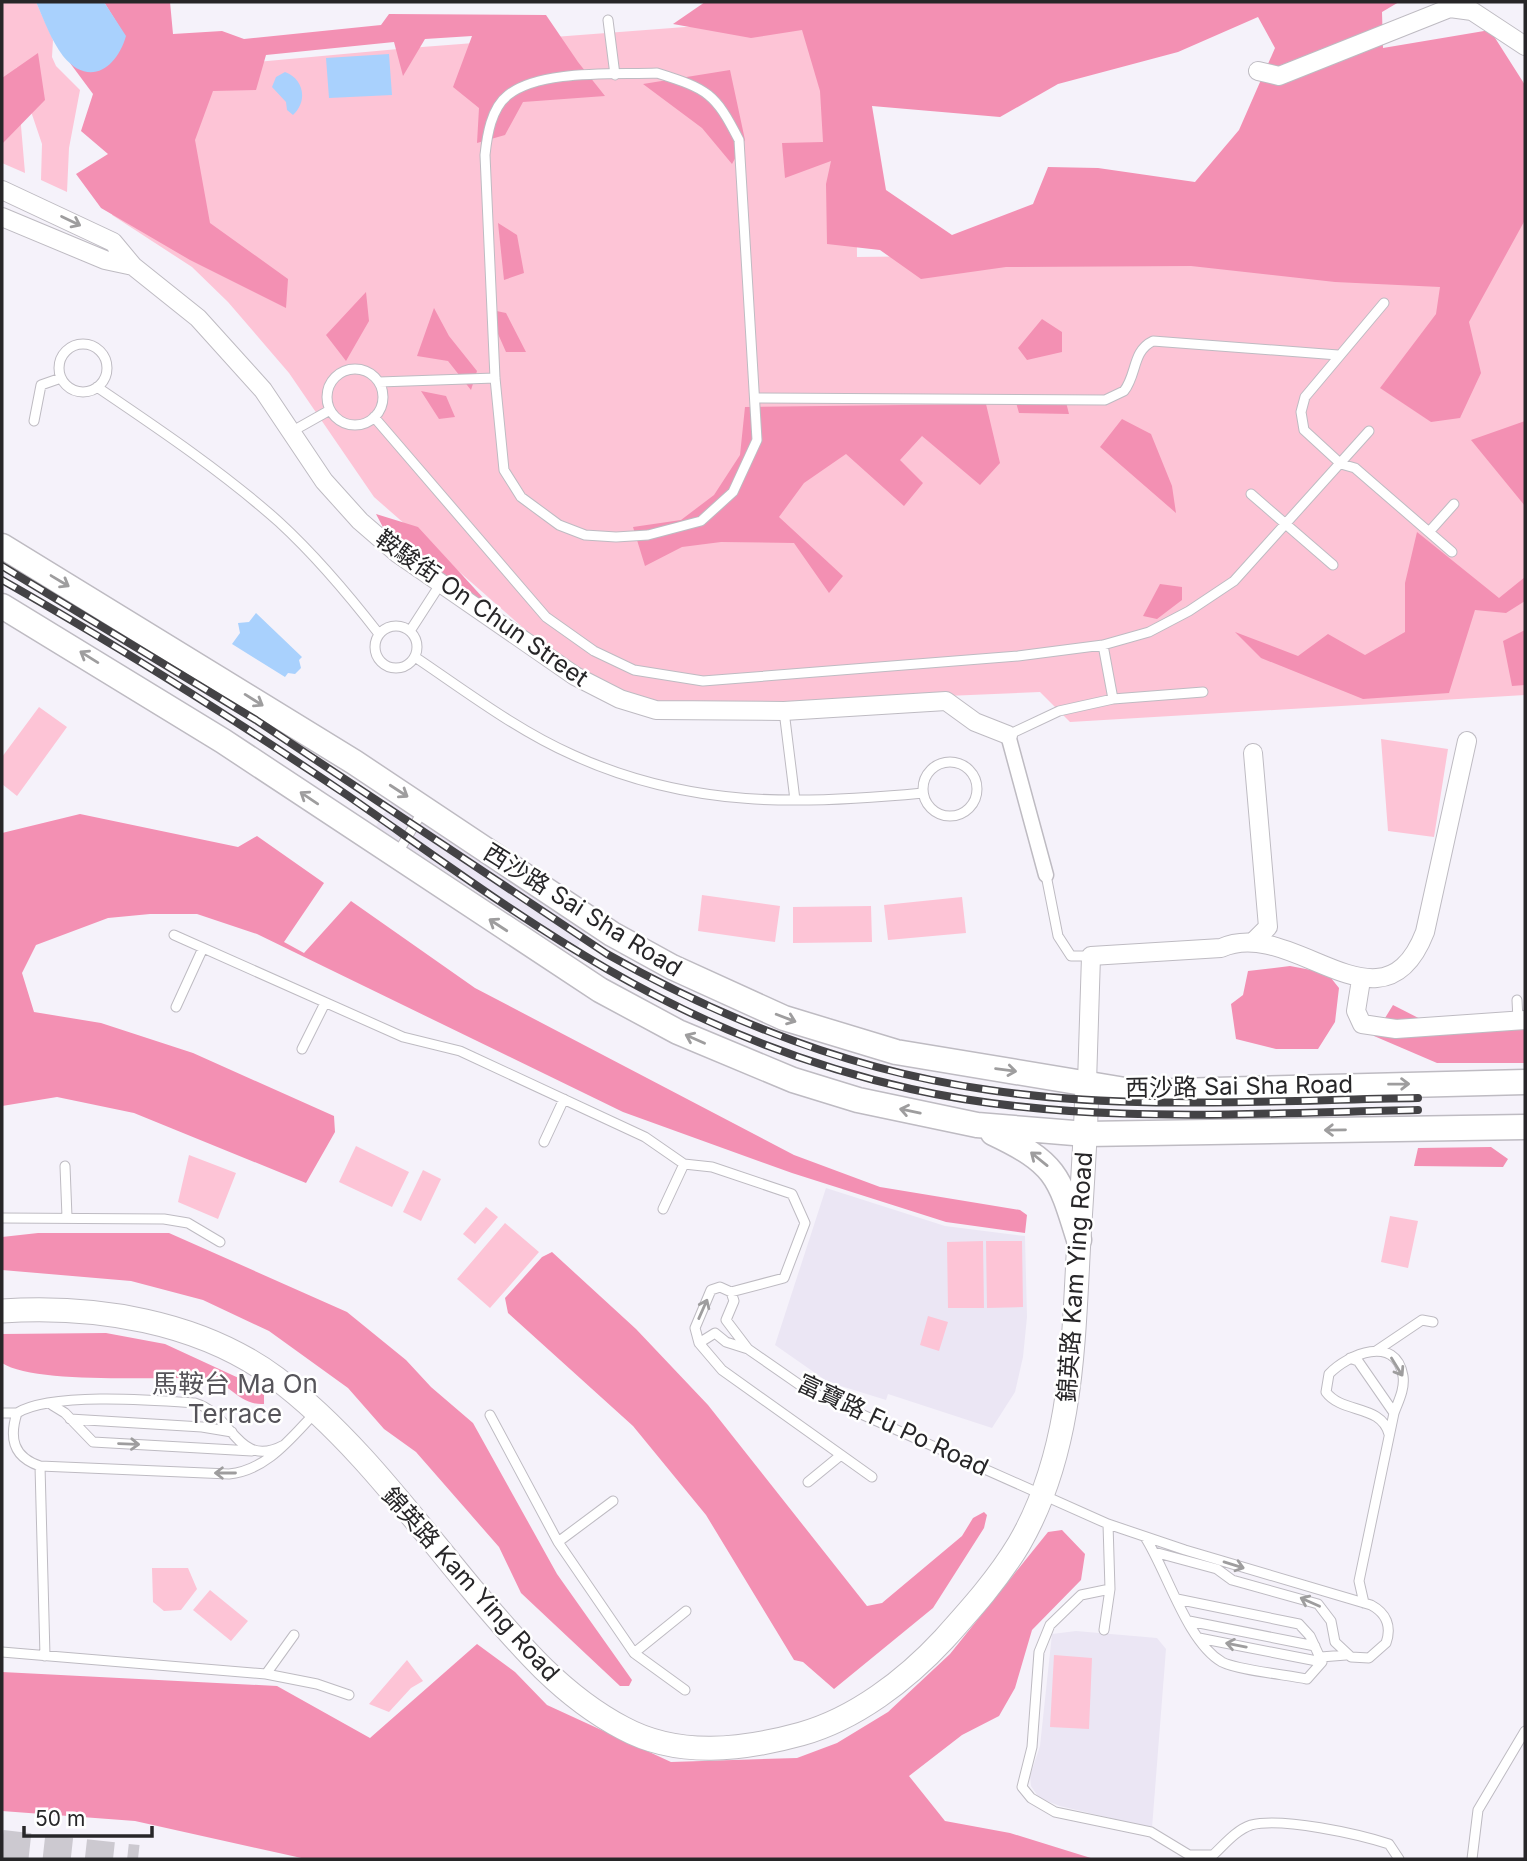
<svg xmlns="http://www.w3.org/2000/svg" width="1527" height="1861" font-family="Inter,'Noto Sans TC',sans-serif">
  <style>
    .built { fill: #ebe6f4 }
    .green { fill: #fdc4d6 }
    .forest { fill: #f390b3; fill-rule: evenodd }
    .water { fill: #a9d1fd }
    .lines { fill: none; stroke-linecap: round; stroke-linejoin: round }
    .primary-tunnel { stroke: #ccc9d0; stroke-width: 28; stroke-dasharray: 28 14; stroke-linecap: butt }
    .service-casing { stroke: #bebbc2; stroke-width: 11 }
    .pedestrian-casing { stroke: #bebbc2; stroke-width: 17 }
    .minor-casing { stroke: #bebbc2; stroke-width: 20 }
    .tertiary-casing { stroke: #bebbc2; stroke-width: 25 }
    .secondary-casing { stroke: #bebbc2; stroke-width: 27 }
    .service { stroke: #fff; stroke-width: 9 }
    .pedestrian { stroke: #fff; stroke-width: 14 }
    .minor { stroke: #fff; stroke-width: 18 }
    .tertiary { stroke: #fff; stroke-width: 23 }
    .secondary { stroke: #fff; stroke-width: 24 }
    .rail-casing { stroke: #434245; stroke-width: 8 }
    .rail { stroke: #fff; stroke-width: 5; stroke-dasharray: 16; stroke-linecap: butt }
    .oneway { stroke: #9e9d9e }
    .labels { text-anchor: middle; dominant-baseline: central; stroke-width: 5; stroke-linejoin: round; paint-order: stroke }
    .street-label { font-size: 24px; fill: #272628; stroke: #fff }
    .neighbourhood-label { font-size: 26px; fill: #56545a; stroke: #fff }
  </style>
  <rect width="100%" height="100%" fill="#f5f2fa"/>
  <!-- built -->
  <path class="built" d="M395,797L590,926L573,955L376,826Z
    M826,1188L945,1226L1025,1236L1027,1317L1023,1357L1015,1392L992,1428L888,1394L886,1400L828,1382L775,1345Z
    M1076,1631L1157,1638L1166,1649L1152,1828L1060,1806L1039,1798L1031,1786L1030,1776L1040,1746L1052,1634Z"/>
  <!-- green -->
  <path class="green" d="M2,2H36L53,40L52,57L56,66L80,90L69,148L67,192L41,180L42,144L16,67L25,173L2,163Z
    M855,14L857,257L1245,252L1525,196V695L1070,722L1040,692L712,706L670,707L637,698L601,683L529,633L374,497L289,373L228,302L192,267L112,215L161,79L201,67L409,48Z
    M39,707L67,727L17,796L2,784V757Z
    M1381,739L1448,749L1434,837L1388,831Z
    M702,895L780,906L775,942L698,931Z
    M962,897L966,933L888,940L884,905Z
    M871,906L872,942L793,943V907Z
    M356,1146L409,1172L392,1207L339,1182Z
    M189,1155L236,1173L218,1219L178,1202Z
    M423,1170L441,1179L421,1221L403,1212Z
    M486,1207L498,1217L475,1244L463,1234Z
    M1390,1216L1418,1221L1408,1268L1381,1262Z
    M505,1223L539,1252L490,1308L457,1279Z
    M983,1241L984,1308H948L947,1242Z
    M986,1241H1022L1023,1307L987,1308Z
    M928,1316L948,1322L939,1351L920,1345Z
    M152,1568H188L197,1589L181,1610L164,1611L153,1602Z
    M210,1590L248,1621L231,1641L193,1610Z
    M1054,1655L1092,1658L1089,1729L1050,1727Z
    M407,1660L423,1681L411,1688L389,1712L369,1704Z"/>
  <!-- forest -->
  <path class="forest" d="M104,2H170L173,34L222,31L244,39L381,25L389,14L546,15L578,62L605,96L523,102L505,135L477,143L479,108L453,87L472,36L425,39L403,76L394,42L266,55L256,90L213,91L195,140L210,223L288,279L286,308L190,260L101,208L76,174L108,154L81,131L93,94L70,63L88,71L125,36Z
    M705,2H1399L1382,12L1383,48L1490,30L1525,85V220L1469,322L1481,373L1460,418L1431,422L1380,388L1436,314L1440,287L1335,282L1191,266L1006,267L921,279L880,250L827,244L826,184L831,161L785,178L782,143L823,142L820,91L802,30L751,38L673,24ZM1258,17L1275,48L1239,130L1195,182L1098,168L1048,167L1033,204L952,235L886,190L872,106L1000,117L1058,84L1178,52Z
    M38,53L45,100L2,144V78Z
    M730,70L745,140L732,164L702,128L643,84Z
    M498,223L517,235L524,273L504,280Z
    M366,292L369,321L346,361L326,335Z
    M434,308L449,336L477,371L471,390L448,361L417,356Z
    M487,309L506,313L526,352H506Z
    M1042,319L1062,332V352L1027,360L1018,348Z
    M421,391L446,396L455,417L439,419Z
    M1015,399L1066,402L1069,414L1019,413Z
    M986,404L1000,463L980,485L922,436L900,460L923,483L904,506L846,454L804,483L779,517L843,576L829,593L794,543L721,542L682,547L645,566L633,527L681,520L714,495L740,455L745,407Z
    M1122,419L1151,434L1172,486L1176,513L1100,447Z
    M1525,421V506L1471,440Z
    M376,514L418,527L486,601L475,613L404,567Z
    M1417,532L1499,598L1525,577V601L1506,613L1475,610L1449,693L1363,699L1261,658L1235,632L1298,656L1328,634L1365,655L1405,632V583Z
    M1160,584L1182,587V600L1157,619L1143,616Z
    M1525,630V685L1512,686L1503,641Z
    M80,814L238,847L257,836L324,883L284,942L304,953L351,901L475,988L794,1155L880,1187L1020,1210L1027,1215L1025,1233L946,1222L792,1173L623,1112L257,934L197,914H150L108,918L36,945L22,973L34,1012L101,1023L193,1053L334,1116L335,1132L306,1183L134,1113L57,1097L2,1106V833Z
    M1290,966L1327,973L1339,988L1335,1022L1318,1049H1276L1236,1039L1231,1004L1243,995L1248,971Z
    M1393,1005L1440,1029L1512,1030L1525,1018V1063H1437L1374,1036Z
    M1491,1147L1508,1159L1503,1167L1414,1166L1418,1148Z
    M38,1233H169L347,1312L406,1360L431,1387L473,1423L557,1574L632,1680L629,1686H620L521,1593L499,1547L416,1452L384,1429L348,1388L269,1331L203,1300L131,1281L2,1270V1237Z
    M552,1252L636,1329L708,1405L867,1606L882,1603L962,1536L973,1518L984,1512L987,1515L984,1528L933,1608L834,1689L803,1662L794,1660L706,1515L633,1426L508,1313L505,1298L542,1257Z
    M106,1333L165,1344L258,1387L264,1395V1404C238,1406 227,1378 203,1378C160,1377 33,1384 2,1363V1334Z
    M1062,1530L1085,1554L1081,1580L1032,1630L1015,1688L999,1716L962,1735L909,1776L945,1821L1010,1833L1094,1859H306L135,1821L2,1811V1672L277,1686L370,1738L477,1644L515,1672L547,1705L671,1762L797,1758L837,1743L888,1712L950,1654L1048,1532Z"/>
  <!-- water -->
  <path class="water" d="M36,2H104L126,36C117,68 89,88 63,56C51,40 44,20 36,2Z
    M389,54L392,95L329,98L326,58Z
    M285,72C304,79 308,101 293,115L287,110L286,102L272,87L276,77Z
    M256,613L302,657L299,660L301,668L295,674L288,673L285,677L232,644L240,633L238,623L249,622Z"/>
  <g class="lines">
    <!-- primary-tunnel -->
    <path class="primary-tunnel" d="M2,1844L138,1859"/>
    <!-- service casing -->
    <g class="service-casing">
      <path id="service" d="M608,20L615,75
        M657,73C708,89 715,93 739,140L757,440L733,492L701,521L648,535L616,537L585,535L559,525L521,497L504,470L495,378L485,155C487,136 491,108 508,95C541,69 615,75 657,73Z
        M1384,303L1305,397L1301,412L1304,430L1341,464L1355,468L1452,552
        M59 368a24 24 0 1 1 48 0a24 24 0 1 1-48 0Z
        M327 397a28 28 0 1 1 56 0a28 28 0 1 1-56 0Z
        M379,382L495,378
        M97,387C159,429 223,472 279,522C316,556 348,594 379,634
        M755,398L1105,400L1124,391C1137,375 1132,351 1153,341L1338,355
        M374,417L546,617L594,651L634,670L703,681L1018,656L1103,645L1149,632L1189,611L1234,581L1369,431
        M34,421L41,385L61,378
        M291,432L330,410
        M1251,494L1333,565
        M1429,532L1454,504
        M375 647a21 21 0 1 1 42 0a21 21 0 1 1-42 0Z
        M410,631L441,583
        M1103,645L1113,699
        M415,657C464,690 518,731 573,755C689,808 800,805 923,793
        M784,711L795,800
        M1008,735L1059,711L1113,699L1203,692
        M923 789a27 27 0 1 1 54 0a27 27 0 1 1-54 0Z
        M397,854L424,809
        M1046,875L1058,936L1071,956H1091
        M174,935L403,1037L460,1051L645,1137L684,1164L712,1167L792,1194L805,1223L784,1278L731,1292
        M1517,1000L1518,1020
        M176,1007L203,948
        M302,1049L325,1003
        M544,1142L564,1099
        M65,1166L67,1217
        M663,1209L684,1164
        M2,1218L164,1219L188,1223L220,1242
        M699,1343L722,1370L872,1477
        M748,1349L726,1320L734,1301L731,1292L720,1287L711,1290L695,1328L699,1343L715,1333L726,1342L748,1349L807,1390L1108,1524L1185,1550L1371,1605C1386,1613 1392,1626 1386,1643L1369,1658L1351,1657L1335,1642L1331,1621L1318,1604L1232,1580L1217,1569L1154,1552
        M1376,1351L1422,1320L1433,1322
        M1350,1358L1358,1361L1394,1413L1359,1581L1364,1603
        M52,1405L65,1413L93,1442L252,1451
        M2,1413H17
        M490,1415L558,1542L634,1653L685,1690
        M70,1419L202,1427L232,1432
        M1389,1434C1381,1404 1342,1414 1326,1392L1329,1374C1348,1354 1396,1334 1403,1376C1405,1389 1398,1402 1394,1413
        M284,1445C237,1470 233,1414 195,1403C153,1400 51,1392 17,1413C9,1438 13,1457 40,1466L229,1474C267,1470 290,1439 315,1413
        M40,1466L45,1656
        M808,1482L841,1455
        M1145,1537C1167,1571 1187,1642 1222,1662C1237,1670 1288,1675 1307,1679L1322,1662L1310,1636L1299,1624L1177,1599
        M558,1542L613,1501
        M1110,1589L1081,1595L1050,1625L1039,1652L1032,1747L1022,1787L1031,1798L1055,1812L1151,1832L1189,1855H1213C1224,1845 1236,1830 1251,1825C1282,1817 1358,1834 1389,1844L1399,1859
        M1189,1621L1315,1646
        M1104,1630L1110,1589L1108,1524
        M1199,1638L1322,1662
        M2,1652L266,1674L317,1684L349,1695
        M634,1653L686,1611
        M1321,1657L1346,1655
        M266,1674L294,1635
        M1472,1859L1478,1810L1525,1731"/>
    </g>
    <!-- pedestrian casing -->
    <g class="pedestrian-casing">
      <path id="pedestrian" d="M1008,735L1046,875"/>
    </g>
    <!-- minor casing -->
    <g class="minor-casing">
      <path id="minor" d="M1258,71L1279,76L1450,8L1472,11L1525,46
        M2,190L113,242L133,266L198,318L263,390L324,481L360,521L397,553L575,676L620,699L656,710L784,711L946,701L975,722L1008,735
        M2,217L105,260L133,266
        M1253,753L1268,927L1253,942
        M1361,980L1356,1011L1362,1024L1396,1029L1525,1020
        M1087,1083L1091,956L1221,948C1293,915 1382,1043 1425,932L1467,741"/>
    </g>
    <!-- tertiary casing -->
    <g class="tertiary-casing">
      <path id="tertiary" d="M2,1311C95,1305 199,1321 276,1378C350,1433 412,1517 471,1588C516,1641 560,1695 623,1728C678,1758 743,1750 801,1734C855,1719 906,1680 944,1639C971,1609 998,1579 1019,1544C1070,1456 1073,1356 1078,1257C1081,1199 1086,1142 1087,1083"/>
    </g>
    <!-- secondary casing -->
    <g class="secondary-casing">
      <path id="secondary" d="M2,546L354,762L612,934L672,967L784,1018L896,1052L1137,1092L1525,1082
        M2,606L223,741L600,990L678,1032L793,1080L858,1100L977,1125L1086,1134L1525,1127
        M993,1133C1056,1163 1059,1175 1079,1240"/>
    </g>
    <!-- service -->
    <use href="#service" class="service"/>
    <!-- pedestrian -->
    <use href="#pedestrian" class="pedestrian"/>
    <!-- minor -->
    <use href="#minor" class="minor"/>
    <!-- tertiary -->
    <use href="#tertiary" class="tertiary"/>
    <!-- secondary -->
    <use href="#secondary" class="secondary"/>
    <!-- rail casing -->
    <g class="rail-casing">
      <path id="rail" d="M2,566L256,720L607,954C727,1022 853,1071 989,1090C1130,1111 1276,1100 1418,1098
        M2,580C120,647 234,719 347,795C432,854 517,917 607,969C702,1024 804,1065 911,1089C1077,1126 1250,1113 1418,1110"/>
    </g>
    <!-- rail -->
    <use href="#rail" class="rail"/>
  </g>
  <!-- one-way arrows -->
  <defs><path id="oneway-shaft" d="M-6 0H5M1.5-3L5.5 0L1.5 3" fill="none" stroke-width="1.6" stroke-linecap="round" stroke-linejoin="round" transform="scale(1.75)"/></defs>
  <g class="oneway">
    <use href="#oneway-shaft" transform="translate(71 221) rotate(26)"/>
    <use href="#oneway-shaft" transform="translate(60 581) rotate(31)"/>
    <use href="#oneway-shaft" transform="translate(89 657) rotate(-148)"/>
    <use href="#oneway-shaft" transform="translate(254 700) rotate(32)"/>
    <use href="#oneway-shaft" transform="translate(399 791) rotate(33)"/>
    <use href="#oneway-shaft" transform="translate(309 798) rotate(-146)"/>
    <use href="#oneway-shaft" transform="translate(498 925) rotate(-147)"/>
    <use href="#oneway-shaft" transform="translate(786 1018) rotate(21)"/>
    <use href="#oneway-shaft" transform="translate(695 1039) rotate(-156)"/>
    <use href="#oneway-shaft" transform="translate(1006 1070) rotate(7)"/>
    <use href="#oneway-shaft" transform="translate(1399 1084) rotate(-1)"/>
    <use href="#oneway-shaft" transform="translate(910 1111) rotate(-168)"/>
    <use href="#oneway-shaft" transform="translate(1335 1130) rotate(179)"/>
    <use href="#oneway-shaft" transform="translate(1039 1159) rotate(-141)"/>
    <use href="#oneway-shaft" transform="translate(703 1309) rotate(-66)"/>
    <use href="#oneway-shaft" transform="translate(1397 1367) rotate(58)"/>
    <use href="#oneway-shaft" transform="translate(129 1444) rotate(2)"/>
    <use href="#oneway-shaft" transform="translate(225 1473) rotate(-180)"/>
    <use href="#oneway-shaft" transform="translate(1234 1565) rotate(17)"/>
    <use href="#oneway-shaft" transform="translate(1310 1602) rotate(-156)"/>
    <use href="#oneway-shaft" transform="translate(1236 1645) rotate(-169)"/>
  </g>
  <g class="labels">
    <!-- street labels -->
    <g class="street-label">
      <text transform="translate(482 608) rotate(35)">鞍駿街 On Chun Street</text>
      <text transform="translate(583 910) rotate(32)">西沙路 Sai Sha Road</text>
      <text transform="translate(1239 1086) rotate(-1)">西沙路 Sai Sha Road</text>
      <text transform="translate(1075 1277) rotate(-86)">錦英路 Kam Ying Road</text>
      <text transform="translate(893 1425) rotate(25)">富寶路 Fu Po Road</text>
      <text transform="translate(471 1584) rotate(48)">錦英路 Kam Ying Road</text>
    </g>
    <!-- neighbourhood labels -->
    <g class="neighbourhood-label">
      <text x="235" y="1383">馬鞍台 Ma On<tspan x="235" dy="30">Terrace</tspan></text>
    </g>
  </g>
  <!-- border -->
  <rect width="1527" height="1861" fill="none" stroke="#272628" stroke-width="7"/>
  <!-- scale -->
  <path d="M24 1826v10h128v-10" fill="none" stroke="#272628" stroke-width="3.5"/>
  <text x="35" y="1826" font-size="21" fill="#272628" stroke="#ffffff" stroke-width="5" paint-order="stroke">50 m</text>
</svg>
